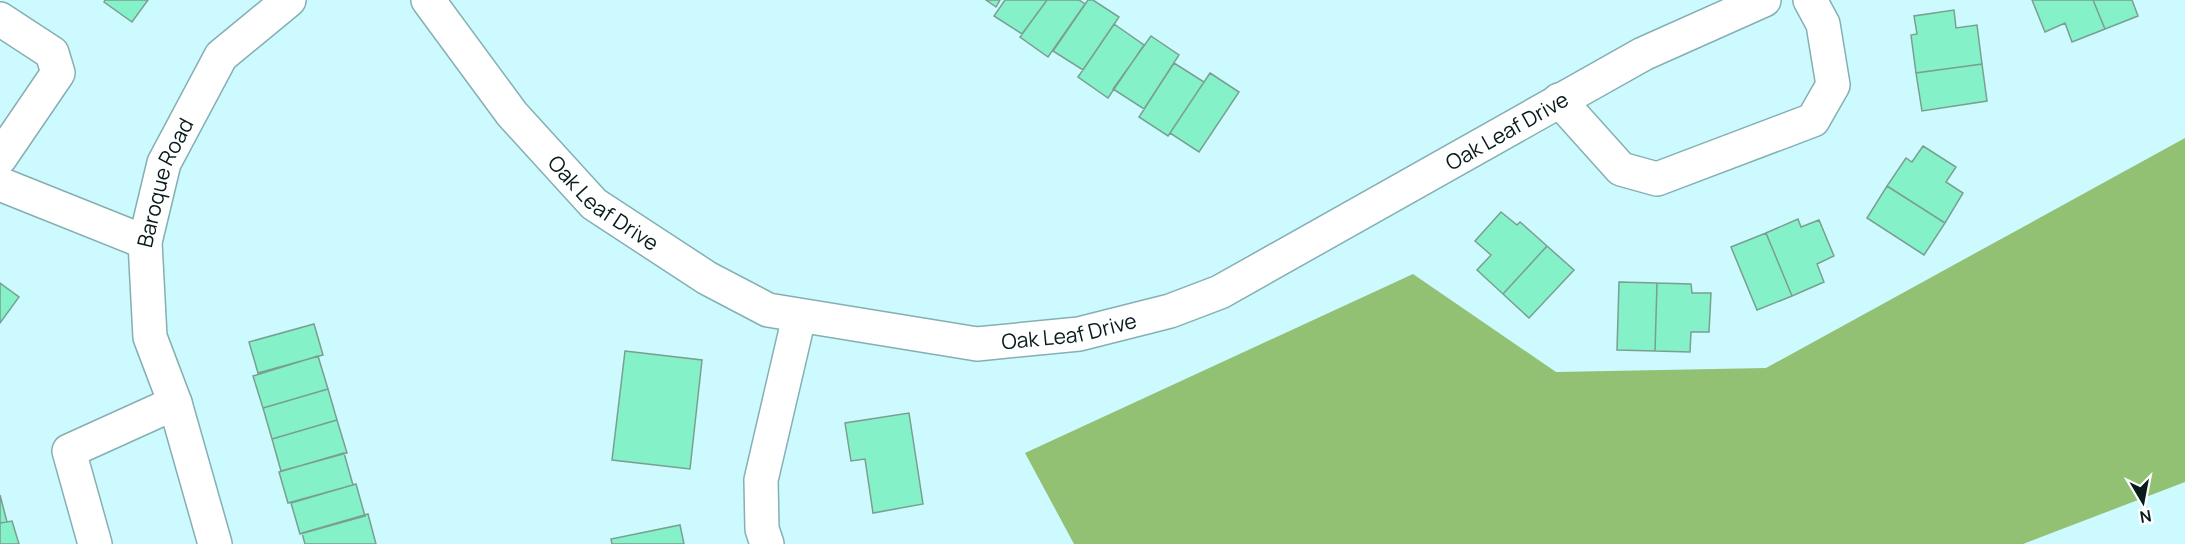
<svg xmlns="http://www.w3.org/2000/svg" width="2185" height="544" font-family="Manrope,sans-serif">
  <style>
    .forest { fill: #93c173 }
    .building { fill: #84f1c9; stroke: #7a9f90; stroke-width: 1.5 }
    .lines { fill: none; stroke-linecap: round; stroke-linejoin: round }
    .minor-casing { stroke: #85afb3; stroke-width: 36 }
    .minor { stroke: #fff; stroke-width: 33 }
    .labels { text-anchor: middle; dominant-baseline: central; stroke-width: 4.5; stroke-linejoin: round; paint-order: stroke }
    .street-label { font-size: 21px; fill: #091a1b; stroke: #fff }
  </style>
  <rect width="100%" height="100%" fill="#cdfafe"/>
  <!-- forest -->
  <path class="forest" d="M2185,138V482L2023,544H1074L1025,453L1413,274L1556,372L1766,368Z"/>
  <!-- building -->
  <path class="building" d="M105,0H148L132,22L104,2Z
    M986,0H1000L996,7Z
    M1005,0H1047L1022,34L994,16Z
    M1047,0H1079L1085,4L1048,57L1020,37Z
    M1088,0H1093L1119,17L1083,70L1053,51Z
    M2032,0H2093L2105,29L2072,42L2065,23L2045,32Z
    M2093,0H2132L2138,16L2105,29Z
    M1954,10L1956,28L1977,25L1982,64L1916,73L1911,35L1917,34L1914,16Z
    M1114,24L1144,45L1108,98L1078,77Z
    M1151,36L1179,55L1144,109L1113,89Z
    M1174,63L1204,82L1168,136L1139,117Z
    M1982,64L1987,101L1922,111L1916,73Z
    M1210,73L1239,92L1199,152L1170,133Z
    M1923,146L1956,167L1946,182L1963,193L1945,223L1887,186L1906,158L1912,162Z
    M1887,186L1945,223L1924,255L1867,218Z
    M1501,212L1517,225L1520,222L1547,246L1503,294L1477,270L1491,255L1475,241Z
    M1798,219L1801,227L1819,220L1834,256L1817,264L1824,282L1792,296L1766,233Z
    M1766,233L1792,296L1757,310L1731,247Z
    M1547,246L1574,270L1529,318L1503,294Z
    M1619,282L1657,283L1655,351L1617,350Z
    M0,283L19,297L0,323Z
    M1657,283L1691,284L1692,293H1711L1709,332H1691L1690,352L1655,351Z
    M314,324L323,355L258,373L249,342Z
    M625,351L702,360L690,469L612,460Z
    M318,356L328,389L263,408L253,376Z
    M328,389L337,420L272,439L263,408Z
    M909,413L923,504L873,513L865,459L851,461L845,423Z
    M337,420L347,453L281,471L272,439Z
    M344,453L353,485L288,503L279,472Z
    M356,484L365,516L300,534L291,503Z
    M0,495L7,522L0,523Z
    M368,514L376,544H305L302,533Z
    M12,521L19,544H0V523Z
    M680,525L684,544H612L611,539Z"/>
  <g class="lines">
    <!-- minor casing -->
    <g class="minor-casing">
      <g id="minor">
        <path id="s1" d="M428,0L512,114L594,204L707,278L768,310L977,344L1079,334L1170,311L1220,292L1643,54L1764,0"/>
        <path d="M0,19L52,53L58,73L0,158"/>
        <path d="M1559,100L1621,169L1657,179L1813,120L1833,85L1823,24L1810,0"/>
        <path d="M0,184L145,242"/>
        <path d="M95,544L69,451L175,403"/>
        <path id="s2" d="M215,544L175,403L150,337L145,242L164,163L221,56L289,0"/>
        <path d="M767,544L762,529L761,480L799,317"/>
      </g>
    </g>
    <!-- minor -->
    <use href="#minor" class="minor"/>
  </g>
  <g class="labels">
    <!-- street labels -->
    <g class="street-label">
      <text stroke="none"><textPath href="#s1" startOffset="1258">Oak Leaf Drive</textPath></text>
      <text stroke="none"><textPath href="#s2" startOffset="375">Baroque Road</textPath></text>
      <text stroke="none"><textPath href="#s1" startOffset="270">Oak Leaf Drive</textPath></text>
      <text stroke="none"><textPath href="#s1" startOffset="772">Oak Leaf Drive</textPath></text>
    </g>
  </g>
  <!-- north arrow -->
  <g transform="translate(2143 502) rotate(170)" stroke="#ffffff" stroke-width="4.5" paint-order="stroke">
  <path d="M0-4.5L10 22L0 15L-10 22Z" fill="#091a1b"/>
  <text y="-9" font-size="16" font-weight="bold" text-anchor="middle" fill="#091a1b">N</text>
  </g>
</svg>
